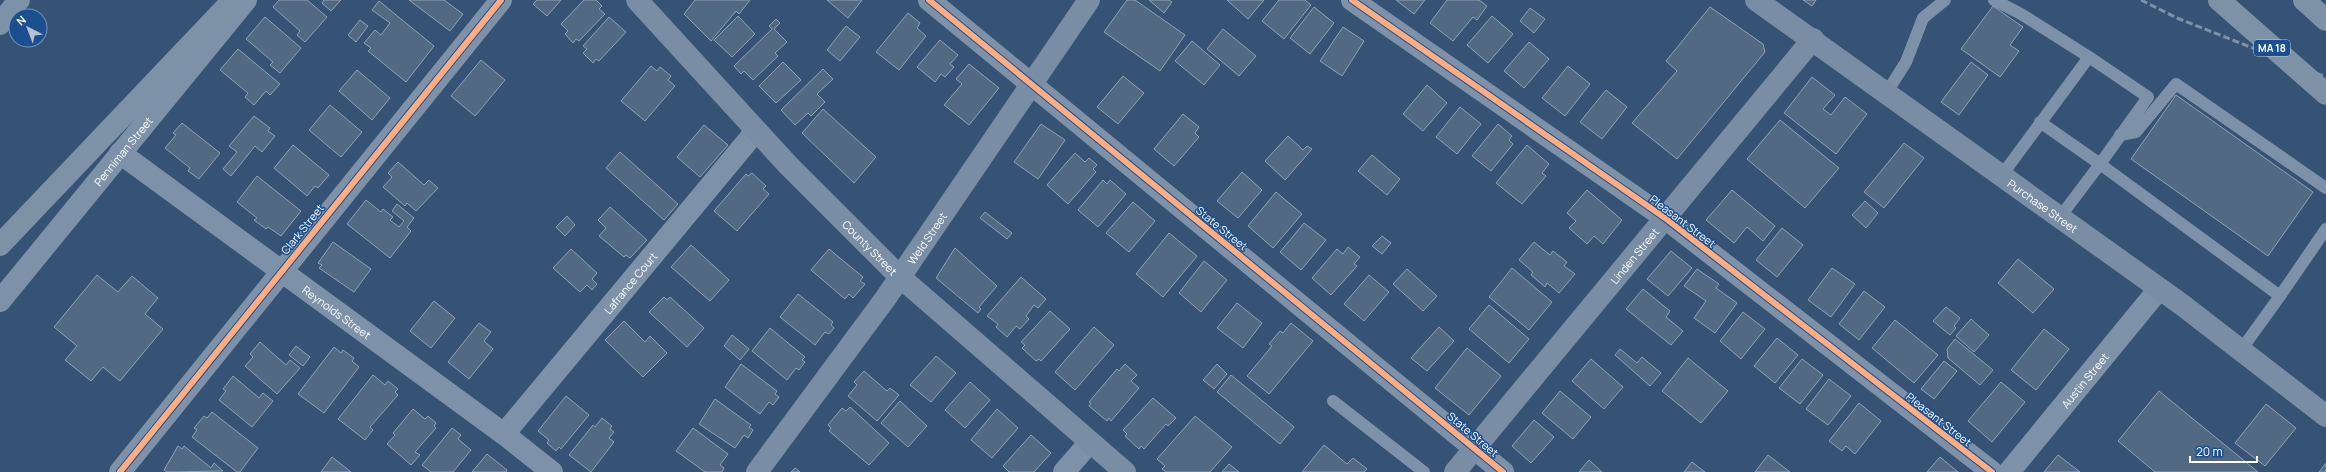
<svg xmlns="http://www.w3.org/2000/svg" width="2326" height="472" font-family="Manrope,sans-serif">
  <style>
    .building { fill: #526984; stroke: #92a2b6 }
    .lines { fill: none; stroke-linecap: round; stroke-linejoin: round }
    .lane { stroke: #7d92a8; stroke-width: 12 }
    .street { stroke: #7d92a8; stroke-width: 22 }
    .secondary { stroke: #798da4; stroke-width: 22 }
    .highway { stroke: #7e92a7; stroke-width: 22 }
    .rail { stroke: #7e92a7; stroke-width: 3; stroke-dasharray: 7 3; stroke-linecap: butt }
    .cycleway-casing { stroke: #1b4f8f; stroke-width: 8 }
    .cycleway { stroke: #ffac80; stroke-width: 6 }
    .labels { text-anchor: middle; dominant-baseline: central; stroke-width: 3; stroke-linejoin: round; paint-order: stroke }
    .shield { fill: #1b4f8f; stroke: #bbcadd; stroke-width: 1 }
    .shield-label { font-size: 10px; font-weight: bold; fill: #fff }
    .street-label { font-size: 11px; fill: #fff; stroke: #1b4f8f }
  </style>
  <rect width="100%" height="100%" fill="#365274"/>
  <!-- building -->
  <path class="building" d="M279,0H307L327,17L305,42L297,35L300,31L273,7Z
    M324,0H341L331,11L322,3Z
    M409,0H444L463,14L450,31Z
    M537,0H561L547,16L533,4Z
    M584,0H596L602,6L599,9L605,14L579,41L576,39L573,43L565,34L568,31L561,24Z
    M695,0H750L739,14L736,11L711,41L684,14Z
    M827,0H862L848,18Z
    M1127,0H1135L1185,35L1160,71L1104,32Z
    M1149,0H1169L1172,2L1164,13Z
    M1227,0H1264L1248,19Z
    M1279,0H1305L1311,5L1284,39L1262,21Z
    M1396,0H1425L1414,14Z
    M1447,0H1479L1487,6L1477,20L1473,17L1453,41L1430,23Z
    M1803,0H1816L1812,6Z
    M379,1L434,46L406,82L368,51L371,48L364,43L375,30L381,35L390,23L372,10Z
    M1993,6L2023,27L2010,45L2019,51L2000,77L1961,49Z
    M1314,7L1334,23L1310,54L1290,38Z
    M1710,7L1763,44L1765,52L1677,159L1632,123L1677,71L1666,61Z
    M1530,8L1545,19L1534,33L1520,21Z
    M908,13L920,23L917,28L926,36L899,70L876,52Z
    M738,16L755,34L732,57L714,40Z
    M1492,16L1513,34L1488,63L1467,45Z
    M265,17L301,48L280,73L270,65L273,62L246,39Z
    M609,17L626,32L599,61L596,59L593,63L583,53L587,49L583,46Z
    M776,19L780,23L774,29L787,42L775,53L778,56L753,80L744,71L741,74L734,66L772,29L769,26Z
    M360,20L368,26L356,42L348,35Z
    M846,26L860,37L840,61L827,50Z
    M1343,27L1364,41L1342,76L1320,61Z
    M1223,29L1256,56L1239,76L1207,49Z
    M940,40L958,55L950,64L954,67L945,77L941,74L935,82L917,67Z
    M1192,41L1220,65L1204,85L1175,61Z
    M1529,42L1549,59L1524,88L1504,71Z
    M238,49L280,84L270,95L266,91L254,105L245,97L248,93L220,70Z
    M481,60L505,80L475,116L451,96Z
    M783,62L801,80L776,103L759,86Z
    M1971,62L1988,75L1959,115L1941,102Z
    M969,64L999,88L969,125L944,105L962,84L956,79Z
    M651,66L657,71L660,67L671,76L668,80L675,86L645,121L621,101Z
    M1568,66L1590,84L1565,116L1542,98Z
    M823,69L833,79L817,94L825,102L811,116L808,113L795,125L781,110Z
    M357,70L390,98L372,120L339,91Z
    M1123,76L1144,93L1118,124L1097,107Z
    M1812,77L1835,95L1823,109L1831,115L1845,97L1867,114L1836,154L1784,113Z
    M1427,85L1447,103L1423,131L1403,114Z
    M1606,90L1627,107L1602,139L1580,122Z
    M2176,95L2313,192L2268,256L2131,159Z
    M330,105L362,132L341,157L309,130Z
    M1460,107L1481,124L1457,154L1436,137Z
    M823,109L876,157L854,183L802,133Z
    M1183,114L1199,127L1195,133L1199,137L1174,166L1154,149Z
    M254,116L270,128L268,131L275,136L262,152L255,146L231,176L223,169L237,152L229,146Z
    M1780,120L1839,168L1805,208L1747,159Z
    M182,123L220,153L199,179L188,171L190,168L165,148L176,135L173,133Z
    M1041,124L1065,140L1038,179L1014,162Z
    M1498,124L1512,136L1509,140L1513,144L1491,171L1472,156Z
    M704,125L728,145L700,177L677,157Z
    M1288,136L1303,150L1307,146L1312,149L1285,180L1265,161Z
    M1904,143L1924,158L1884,208L1864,192Z
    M293,145L329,175L318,188L315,186L307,196L274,168Z
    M1527,145L1549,164L1542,173L1546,176L1522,204L1496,183Z
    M620,152L678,204L664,220L606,168Z
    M1075,153L1085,162L1089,158L1097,165L1093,169L1096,172L1068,204L1047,185Z
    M1372,155L1400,179L1387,195L1358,171Z
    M398,162L424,185L429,180L438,188L416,211L407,203L405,206L383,187L392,177L388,173Z
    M1242,172L1262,190L1238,218L1217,201Z
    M752,173L766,186L763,189L769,194L737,231L714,211L746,174L748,176Z
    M257,176L301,211L281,236L268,227L266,229L254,220L257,218L237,202Z
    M1103,180L1107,184L1110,180L1126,194L1098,227L1078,210Z
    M1587,190L1622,220L1603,244L1594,236L1587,244L1569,228L1576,221L1567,213Z
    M1732,190L1775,226L1763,241L1747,227L1734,243L1706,220Z
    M1276,192L1302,214L1273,248L1248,226Z
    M366,200L381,212L383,209L393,217L390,220L399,227L404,221L392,211L397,204L414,218L407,227L411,231L390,258L347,224Z
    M1865,201L1878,213L1866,228L1852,215Z
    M1133,202L1155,221L1129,252L1106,233Z
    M610,207L647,240L630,258L626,255L624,257L599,236L606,228L598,220Z
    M985,212L1012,233L1007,239L980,218Z
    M567,216L575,225L565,236L556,227Z
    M1304,223L1326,240L1301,270L1280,252Z
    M1782,228L1803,245L1777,277L1756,260Z
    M1169,233L1197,256L1163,297L1136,274Z
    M1382,236L1391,243L1382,254L1372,246Z
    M333,242L371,269L354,292L319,268L322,265L318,263Z
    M1534,242L1550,255L1553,251L1567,262L1564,266L1575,274L1559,293L1547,283L1545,287L1531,275L1533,272L1519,260Z
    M691,245L729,280L710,301L671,267Z
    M1348,247L1360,257L1354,264L1357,266L1331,295L1312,278L1337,249L1343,254Z
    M955,248L997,286L979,307L981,309L978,313L936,278Z
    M571,249L597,273L592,279L597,284L592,290L587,285L580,292L553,268Z
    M829,249L863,277L860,281L865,284L853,298L849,294L845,299L811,270Z
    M1671,251L1692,268L1668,296L1647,279Z
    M2018,259L2054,289L2033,313L1998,283Z
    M1204,261L1227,280L1201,312L1179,293Z
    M1512,268L1552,302L1529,330L1489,297Z
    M1832,268L1855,284L1831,317L1808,300Z
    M1407,269L1437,296L1423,311L1393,284Z
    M1697,269L1719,284L1716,288L1737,303L1715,333L1694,318L1706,301L1684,286Z
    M97,275L118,292L132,276L158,298L145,314L163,329L120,381L103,367L91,381L65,360L77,346L54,327Z
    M1369,275L1389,292L1364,321L1344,304Z
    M1021,277L1046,299L1038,308L1034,305L1026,316L1029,319L1020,329L1016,326L1007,337L996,327L998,324L987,316Z
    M1643,289L1670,311L1666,317L1683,331L1671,345L1626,309Z
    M1864,291L1885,307L1859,340L1839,324Z
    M798,294L833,322L831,325L834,328L829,334L825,332L815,345L780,317Z
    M664,297L667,300L670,297L704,328L687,347L649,312Z
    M434,301L455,318L431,348L410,331Z
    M1237,303L1262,323L1243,348L1217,328Z
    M1489,305L1529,339L1509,363L1469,329Z
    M1946,307L1960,318L1954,326L1956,328L1950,335L1933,321Z
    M1050,311L1070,329L1041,361L1039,359L1036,361L1022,348L1025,345L1021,342Z
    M1743,312L1765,329L1741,359L1720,341Z
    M1971,319L1989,335L1974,352L1956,336Z
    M1895,320L1938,355L1914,383L1872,348Z
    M624,321L645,342L650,336L667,353L643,377L605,340Z
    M479,323L491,332L484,341L493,349L469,379L448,362Z
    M1291,323L1313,341L1269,394L1247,376L1272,346L1269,344L1280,331L1283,333Z
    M1094,327L1114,345L1075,390L1055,372Z
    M1439,327L1454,341L1427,371L1411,358Z
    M770,328L805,357L802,360L805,362L799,370L796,368L787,380L752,351Z
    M2044,329L2069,349L2036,390L2011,370Z
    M732,335L749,349L740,360L724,346Z
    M1777,338L1798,355L1775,383L1754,366Z
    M1955,339L1993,370L1980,385L1948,358L1947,349Z
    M260,342L286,365L290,360L300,368L277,394L245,366L253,357L250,354Z
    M296,346L310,357L303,366L289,355Z
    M334,347L341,353L343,350L354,358L352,361L359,367L324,413L298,394Z
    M1467,348L1501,376L1469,415L1435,388Z
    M1620,349L1637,363L1642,357L1661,373L1650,386L1615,355Z
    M936,356L956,373L931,402L910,385Z
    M1688,358L1728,391L1701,423L1662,391Z
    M1591,359L1623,387L1604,409L1572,381Z
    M1802,359L1823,375L1800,404L1779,388Z
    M1944,361L1957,371L1934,399L1921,389Z
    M741,364L777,391L775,394L779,397L773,405L769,402L760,414L725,387Z
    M1125,364L1137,375L1131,381L1139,388L1111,421L1109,418L1107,421L1089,406L1091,403L1089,402L1117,369L1119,371Z
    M1217,364L1227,374L1214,389L1203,380Z
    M864,371L887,391L890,388L899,395L877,421L848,396L857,385L854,382Z
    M373,375L385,385L388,381L398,389L395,392L398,395L370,427L373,430L365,440L338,419Z
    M1231,375L1294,427L1280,444L1217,392Z
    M233,376L259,398L263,393L273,401L252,427L219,400L226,391L223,389Z
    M1829,379L1851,396L1828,425L1806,409Z
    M970,382L990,400L965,428L945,410Z
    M2001,382L2025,402L1992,442L1968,421Z
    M1560,391L1591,417L1573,439L1542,413Z
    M2159,391L2258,472H2155L2118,441Z
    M566,396L589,415L561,449L559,447L556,451L547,443L549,440L538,431Z
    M1153,398L1176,418L1168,426L1166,424L1144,449L1141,446L1139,449L1125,436L1127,434L1123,430Z
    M715,399L751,425L749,427L753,430L748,438L744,435L735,448L699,424Z
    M900,401L927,426L908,447L881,423Z
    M1859,403L1881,421L1855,454L1846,446L1842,451L1829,441Z
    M2266,404L2296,428L2265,466L2235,443Z
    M850,407L889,443L869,465L829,431L831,428L828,425L842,408L846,411Z
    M413,409L425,419L428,416L436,423L434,426L436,428L415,452L420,455L411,465L387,444L395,435L393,433Z
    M997,409L1018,428L992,458L971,440Z
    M212,412L258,448L240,472H237L192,437L197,430L194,428L204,416L207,418Z
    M1195,416L1232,447L1210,472H1166L1162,469L1165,466L1157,459Z
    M602,418L612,426L610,429L614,432L609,438L614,442L591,472L569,455L593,425L595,427Z
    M1534,420L1554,437L1531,463L1512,446Z
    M452,428L461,435L458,439L471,450L453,472H431L422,465Z
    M693,428L728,454L720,465L724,468L722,472H705L676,451Z
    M1031,435L1051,453L1034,472H1009L1003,466Z
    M1324,445L1347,464L1353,458L1367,469L1364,472H1302Z
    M178,446L182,449L184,446L211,468L214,463L223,471L167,472L164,470Z
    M487,454L507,470L506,472H472Z
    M1768,455L1790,472H1755Z
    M2058,455L2080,472H2044Z
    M332,457L351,472H321Z
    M1940,457L1958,472H1927Z
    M1589,460L1602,472H1579Z
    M1692,462L1705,472H1684Z
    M2326,463V472H2319Z
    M1229,464L1239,472H1222Z
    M795,468L800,472H791Z"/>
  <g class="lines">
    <!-- lane -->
    <path class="lane" d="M1994,0L2021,14L2089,57L2002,175
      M1887,92L1906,62L1923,18L1945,0
      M2040,122L2100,164L2148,97L2089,57
      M2120,135L2136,132L2176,84L2326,188
      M2060,217L2100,164L2280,296L2241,350
      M2280,296L2326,229
      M1333,401L1424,472"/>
    <!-- street -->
    <g class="street">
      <path d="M929,0L1503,472"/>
      <path d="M1352,0L1665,218L1992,472"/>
      <path id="s1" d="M120,153L504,434L552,472"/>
      <path id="s2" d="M0,301L246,0"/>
      <path id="s3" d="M504,434L756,131"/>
      <path d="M120,472L501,0"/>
      <path d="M1064,472L1090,442"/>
      <path id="s4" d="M2009,472L2159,289"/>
    </g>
    <!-- secondary -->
    <g class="secondary">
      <path id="s5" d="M637,0L788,165L900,277L1125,472"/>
      <path id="s6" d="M1756,0L2181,304L2326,416"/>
      <path id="s7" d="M757,472L885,299L1089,0"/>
      <path id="s8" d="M1455,472L1813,39"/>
    </g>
    <!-- highway -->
    <path class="highway" d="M2219,0L2326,94
      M2304,0L2326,20
      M0,24L19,0
      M0,245L233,0"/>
    <!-- rail -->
    <path class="rail" d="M2141,0L2177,18L2326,77"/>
    <!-- cycleway casing -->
    <g class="cycleway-casing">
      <path id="cycleway" d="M929,0L1503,472
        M1352,0L1665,218L1992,472
        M120,472L501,0"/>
    </g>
    <!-- cycleway -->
    <use href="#cycleway" class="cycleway"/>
  </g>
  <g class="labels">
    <!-- shield labels -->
    <rect class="shield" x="2254" y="40" width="36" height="16" rx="3"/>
    <g class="shield-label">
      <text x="2272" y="48">MA 18</text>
    </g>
    <!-- street labels -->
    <g class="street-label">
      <text stroke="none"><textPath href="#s2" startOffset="194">Penniman Street</textPath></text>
      <text stroke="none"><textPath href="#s6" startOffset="353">Purchase Street</textPath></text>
      <text transform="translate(1683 221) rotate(37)">Pleasant Street</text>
      <text transform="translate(1222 228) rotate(39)">State Street</text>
      <text transform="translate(302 229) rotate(-51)">Clark Street</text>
      <text stroke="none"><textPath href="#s7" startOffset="289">Weld Street</textPath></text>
      <text stroke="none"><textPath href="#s5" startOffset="340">County Street</textPath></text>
      <text stroke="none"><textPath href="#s8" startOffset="281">Linden Street</textPath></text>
      <text stroke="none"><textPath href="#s3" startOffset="197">Lafrance Court</textPath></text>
      <text stroke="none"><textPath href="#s1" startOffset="269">Reynolds Street</textPath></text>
      <text stroke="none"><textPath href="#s4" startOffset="119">Austin Street</textPath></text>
      <text transform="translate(1939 419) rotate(38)">Pleasant Street</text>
      <text transform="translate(1473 434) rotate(40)">State Street</text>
    </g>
  </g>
  <!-- north arrow -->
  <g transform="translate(28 28) rotate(318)"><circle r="19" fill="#1b4f8f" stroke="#7695bc"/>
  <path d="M0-3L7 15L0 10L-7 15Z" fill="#b9c2ce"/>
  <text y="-6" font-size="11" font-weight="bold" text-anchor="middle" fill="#ffffff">N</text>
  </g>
  <!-- scale -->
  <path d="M2190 456v6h67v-6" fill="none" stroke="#ffffff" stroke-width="2"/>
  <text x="2196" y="456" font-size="12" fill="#ffffff" stroke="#1b4f8f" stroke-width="3" paint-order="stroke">20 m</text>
</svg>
